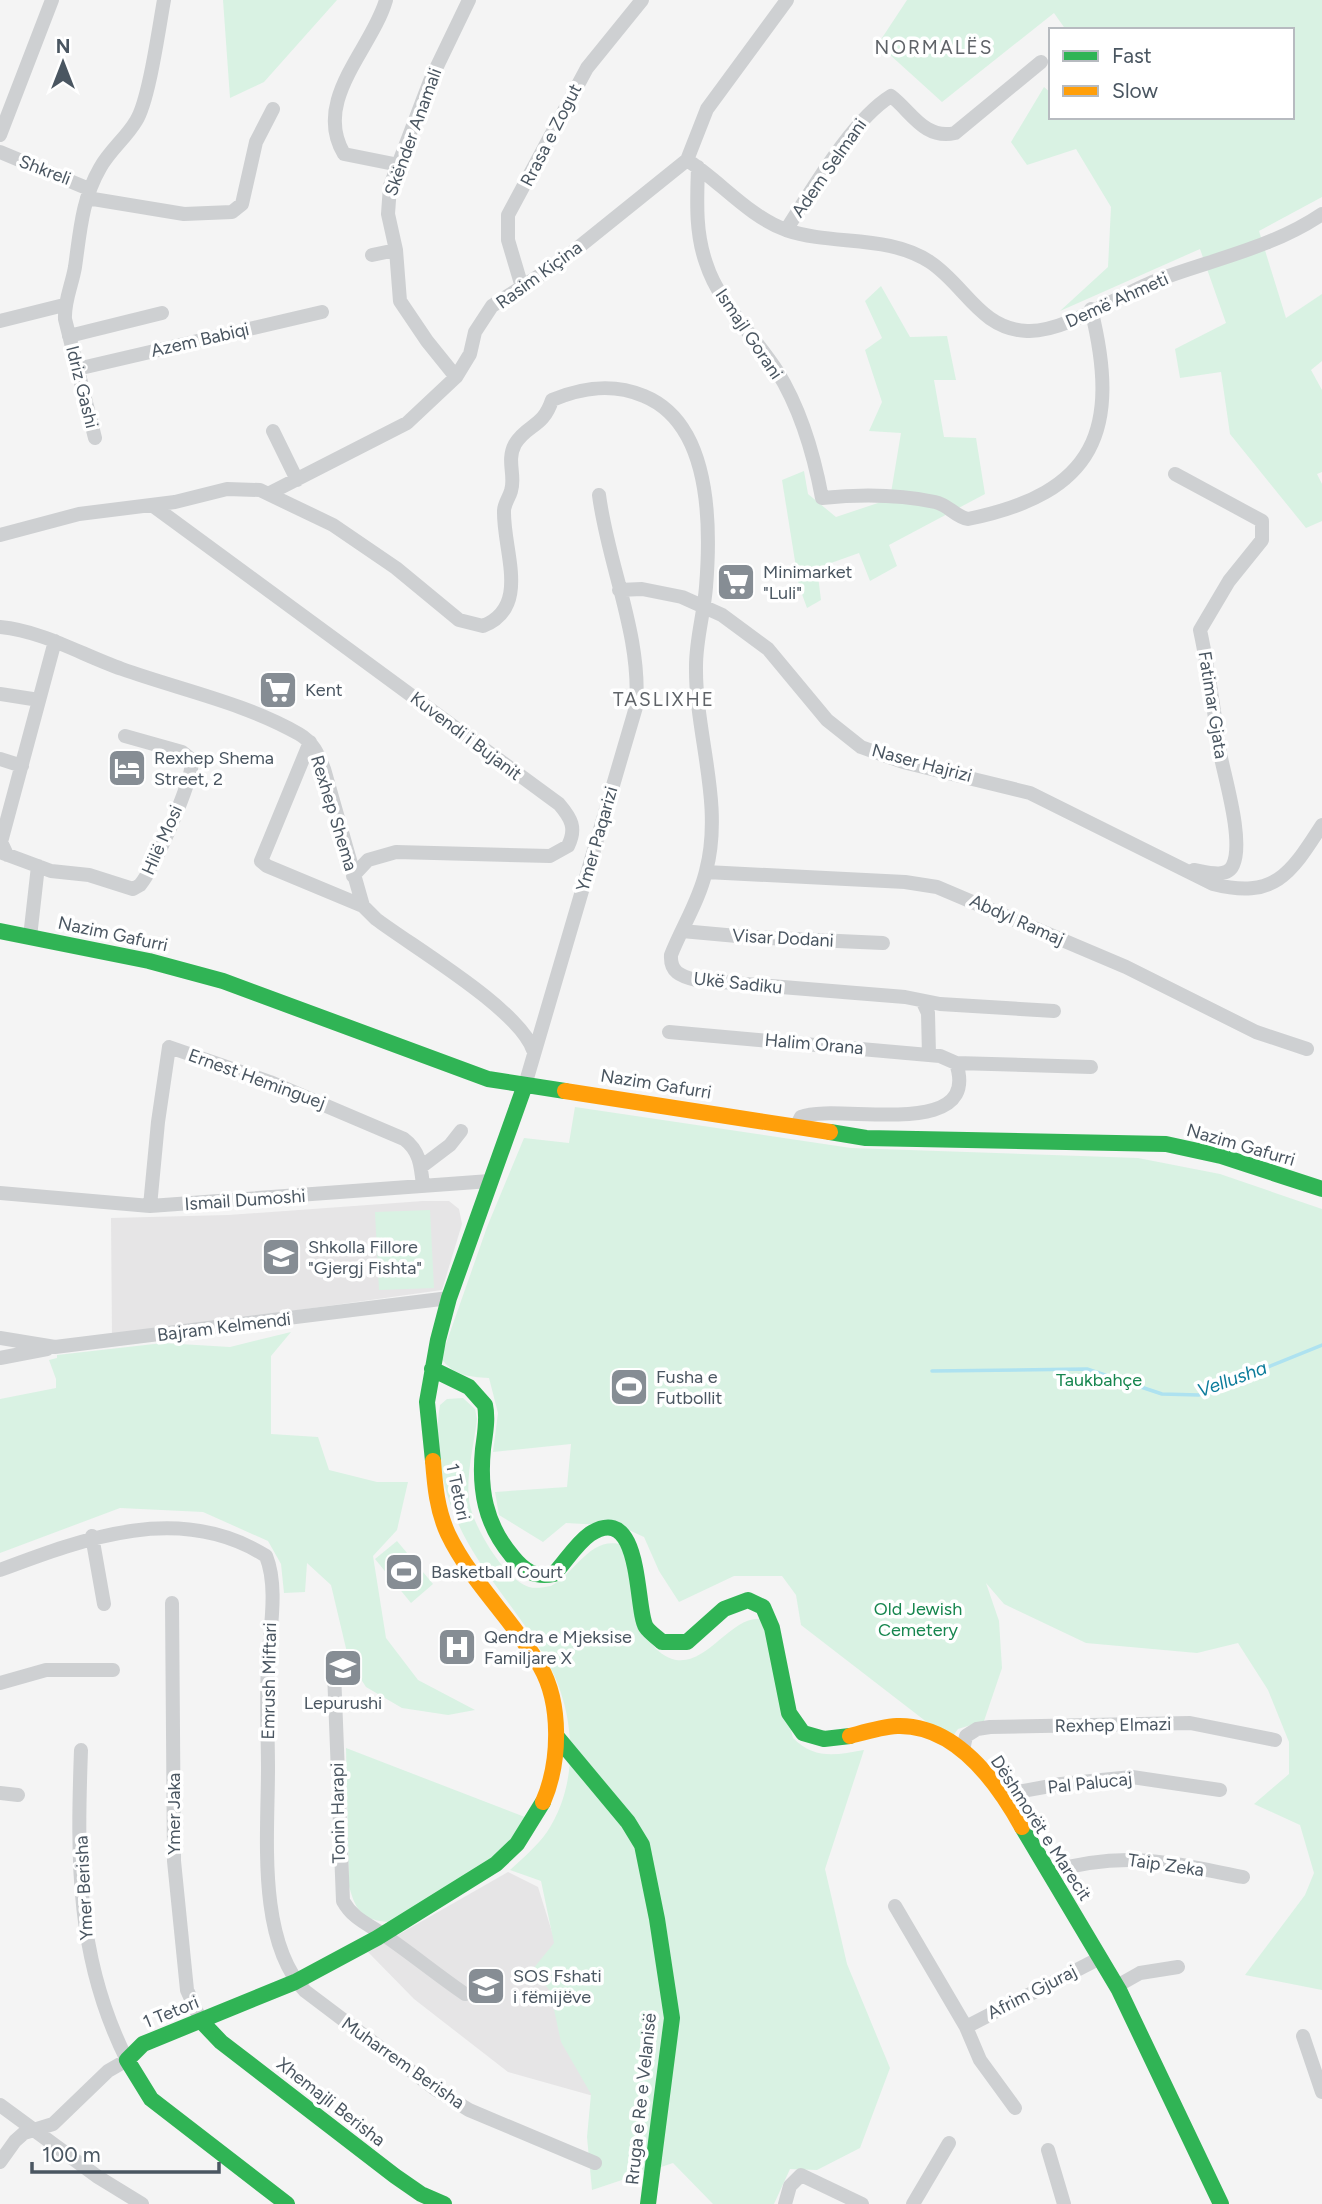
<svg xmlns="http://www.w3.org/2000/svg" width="1322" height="2204" font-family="Figtree,sans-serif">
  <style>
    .education { fill: #e6e5e6 }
    .green { fill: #d9f2e3 }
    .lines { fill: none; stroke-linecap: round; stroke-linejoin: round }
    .stream { stroke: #aee2f0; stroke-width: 3.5 }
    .street { stroke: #ced0d2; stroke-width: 14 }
    .fast { stroke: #30b455; stroke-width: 16 }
    .slow { stroke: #ff9f0a; stroke-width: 16 }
    .labels { text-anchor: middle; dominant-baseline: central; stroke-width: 7; stroke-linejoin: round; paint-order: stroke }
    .street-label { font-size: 18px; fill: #4a5661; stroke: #fff }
    .poi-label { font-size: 18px; fill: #4a5661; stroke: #fff; text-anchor: start }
    .park-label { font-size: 18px; fill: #17864f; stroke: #fff }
    .neighbourhood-label { font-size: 19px; letter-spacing: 2px; fill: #5f6368; stroke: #fff }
    .water-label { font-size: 19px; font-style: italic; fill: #0c7c9b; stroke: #fff }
  </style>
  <rect width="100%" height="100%" fill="#f4f4f4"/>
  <!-- education -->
  <path class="education" d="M423,1201H449L459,1209L462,1224L442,1290L112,1336L111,1218L228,1215Z
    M508,1872L538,1887L604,2099L508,2072L414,1999L368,1952Z"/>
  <!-- green -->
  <path class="green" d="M223,0H337L264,82L230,98Z
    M907,0H1322V197L1259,231L1286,318L1322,294V361L1311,370L1322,390V472L1317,474L1322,484V521L1306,528L1230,434L1221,372L1180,378L1175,349L1226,323L1200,249L1060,311L1108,267L1111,207L1076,149L1027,165L1011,142L1044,87L1051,93V117H1292V30H1066L1054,13L942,102L878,44Z
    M881,286L910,337L947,336L956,380H934L944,437L976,438L985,494L889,545L897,566L870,581L859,553L817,568L821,600L807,608L799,586L782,480L804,471L808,494L836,517L890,499L901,433L869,431L882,402L865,350L882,338L865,301Z
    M575,1107L851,1148L1138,1158L1220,1174L1322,1209V1990L1245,1975L1305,1895L1314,1873L1300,1825L1254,1804L1289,1774V1742L1268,1690L1238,1643L1197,1653L1086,1643L1004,1604L986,1583L999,1621L1002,1668L984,1721L958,1729L950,1740L801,1625L796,1595L782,1576H734L679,1602L659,1571L644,1537L620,1526L566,1523L543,1542L499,1515L495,1492L567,1487L571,1444L493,1452L498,1413L489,1378C468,1377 453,1375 441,1358L487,1227L524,1138L569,1143Z
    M430,1210L434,1288L379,1290L375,1212Z
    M291,1332L271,1356V1434L318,1437L329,1470L377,1482H408L397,1530L373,1556L386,1638L418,1680L475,1710L448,1715L402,1708L366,1687L349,1661L331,1585L307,1563L305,1592L284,1593L281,1564L268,1541L203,1512L120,1508L0,1553V1399L56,1388V1379L49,1360L57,1358V1355L163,1343L230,1347Z
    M463,1398L475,1409L477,1419C474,1445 466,1474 469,1500C472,1525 504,1579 529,1587C536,1589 544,1587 551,1586C576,1573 590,1535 623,1545L655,1648C698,1689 725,1614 762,1619L793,1738C815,1760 836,1755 864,1750L825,1869L847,1964L890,2068L860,2148L817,2170L790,2169L774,2204H713L673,2163L592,2190L587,2137L591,2094L561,2042L550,1991L533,1969L554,1943L541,1881L510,1870C523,1858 537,1846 547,1832C582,1779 575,1706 543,1654C521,1616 490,1582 468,1543C445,1502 432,1452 440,1405L447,1399Z
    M397,1541L433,1584L411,1603L375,1559Z
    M346,1748L530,1819L496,1856L391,1922C363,1921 356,1912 349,1886Z"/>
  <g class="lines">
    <!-- stream -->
    <path class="stream" d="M932,1371L1087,1369L1162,1394L1199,1395L1322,1345"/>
    <!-- street -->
    <path class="street" d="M386,0C372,49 312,100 344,154L399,165
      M0,135L52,0
      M0,152L89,189
      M687,160L707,109L787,0
      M698,167C697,200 695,232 706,263C719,304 754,335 777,371C800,408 814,455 822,498C861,494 897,494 935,502C949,505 954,516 968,519C1096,493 1121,430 1091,309
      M87,198L184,214L232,212L242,204L256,142L273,109
      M786,230C812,190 852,120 891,96C911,111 924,140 955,133L1041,62
      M372,255L396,250
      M522,287L508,240V215L587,68L642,0
      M0,321L64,305
      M69,336L162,313
      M77,369L322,312
      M456,377L427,341L400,301L396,250L388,214L390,186L430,81L469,0
      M273,431L297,480
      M95,438L65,319C64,301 72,285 75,267C80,232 82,199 100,168C110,150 126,138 136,121C149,101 159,27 164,0
      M1175,474L1262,521V540L1229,581L1200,630C1209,671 1214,712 1220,753C1225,779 1244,841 1233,865C1227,879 1206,872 1194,870
      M270,493L407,423L456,377L470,354L475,332L492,306L559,263L687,160C720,181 748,216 786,230C833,246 887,234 930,262C965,285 980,329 1027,331C1064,333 1119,295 1155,281C1210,260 1272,248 1322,214
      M152,505L559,804C571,818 577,828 568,846L550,856L396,852L368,860L353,876
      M0,535L79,514L175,502L227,489L260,490L333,525L396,568L459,620L483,626C531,607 503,551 504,511C504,504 509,498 511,491C516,476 506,461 515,444C527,424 543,428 552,400C583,387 613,383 644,396C712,424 711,526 706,587C704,613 696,639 696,666C695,734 724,803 706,871C699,901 682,927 671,955C670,972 680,976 696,980L905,997L940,1004L1054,1011
      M619,590L642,589L682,597L722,615L768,649L827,720L861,747L903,762L1030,793L1213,884C1275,900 1291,873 1322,825
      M0,627C43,631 82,655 122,669C181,690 245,703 299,734C313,742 318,754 324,769L363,906L376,919C413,947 519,1009 533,1050
      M0,694L39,700
      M310,742L261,861L267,866L363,906
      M0,759L22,766
      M0,852L51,871L89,875L133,889L140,885C154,868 193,781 192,760L182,752L125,736
      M7,855L1,842L55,641
      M706,872L905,882L937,887L1126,967L1256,1032L1307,1049
      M682,931L748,937L883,943
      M30,937L38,866
      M923,1002L928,1013L929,1055
      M669,1032L940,1056L956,1063L1091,1067
      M525,1085L636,707C642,636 608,565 599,495
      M797,1125L801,1117C836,1102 983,1143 956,1063
      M421,1167L450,1145L461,1131
      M0,1193L150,1206L490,1181
      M150,1206L158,1122L169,1047L270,1082L404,1139C420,1151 421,1166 423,1186
      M0,1338L55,1347L449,1298
      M0,1358L47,1349
      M92,1536L104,1604
      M0,1570C85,1538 181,1502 266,1556C279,1588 269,1633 268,1667C266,1701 268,1735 268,1769C268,1835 257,1940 305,1991L435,2089L469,2110L595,2163
      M172,1603L174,1861L187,1990L201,2021
      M334,1672L343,1901C353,1919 368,1924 384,1935C412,1954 437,1975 465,1994
      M0,1683L46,1670H113
      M963,1750L966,1736L977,1729L990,1727L1190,1723L1275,1740
      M0,1793L18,1795
      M1001,1795L1061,1784L1132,1777L1220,1790
      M1048,1872C1126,1850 1166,1862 1243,1877
      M895,1906L966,2027L980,2060L1015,2108
      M1117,1986L1140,1973L1178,1967
      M966,2027L1100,1958
      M1303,2036L1322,2092
      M0,2105L98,2177L142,2204
      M1048,2150L1064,2204
      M0,2162L15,2141L24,2133L53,2124L108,2071L127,2060C76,1959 77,1861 81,1750
      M785,2204L790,2186L801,2175L862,2204
      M913,2204L949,2143"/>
    <!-- fast -->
    <path class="fast" d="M0,931L149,961L223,981L488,1079L565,1091
      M830,1132L866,1138L1166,1144L1221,1156L1322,1189
      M432,1369L469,1387L485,1405C488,1419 485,1434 483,1449C479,1489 485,1524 512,1556C524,1571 535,1578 554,1574C566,1561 576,1544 590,1534C643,1500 635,1610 646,1627C650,1633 657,1637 662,1642H687L724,1609L748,1600L763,1607L772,1628L789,1713L803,1733L824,1739L850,1736
      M433,1461L427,1402L438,1340L449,1298L525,1085
      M557,1737L628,1822L642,1845L657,1919L672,2018L648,2204
      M1022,1827L1119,1990L1221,2204
      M201,2021L221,2042L395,2176L421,2194L444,2204
      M287,2204L151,2099L127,2060L143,2044L295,1982L377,1938L496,1864L517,1844L543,1802"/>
    <!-- slow -->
    <path class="slow" d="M565,1091L830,1132
      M433,1461C435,1486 437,1510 448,1534C471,1582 513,1620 540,1666C562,1704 560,1763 543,1802
      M850,1736C865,1732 881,1727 897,1726C956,1724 997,1782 1022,1827"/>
  </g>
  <!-- icons -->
  <defs>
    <g id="supermarket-square" transform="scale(2.0125)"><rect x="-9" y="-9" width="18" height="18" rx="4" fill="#868d94" stroke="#fff"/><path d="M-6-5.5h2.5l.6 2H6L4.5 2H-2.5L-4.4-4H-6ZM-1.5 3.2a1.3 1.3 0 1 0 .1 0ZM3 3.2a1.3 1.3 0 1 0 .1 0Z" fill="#fff"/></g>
    <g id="hotel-square" transform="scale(2.0125)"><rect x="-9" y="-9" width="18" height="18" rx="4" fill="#868d94" stroke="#fff"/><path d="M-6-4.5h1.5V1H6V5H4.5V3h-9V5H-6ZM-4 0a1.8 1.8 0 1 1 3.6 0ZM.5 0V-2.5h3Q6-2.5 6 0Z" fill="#fff"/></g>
    <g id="school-square" transform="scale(2.0125)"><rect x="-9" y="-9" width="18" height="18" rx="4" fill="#868d94" stroke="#fff"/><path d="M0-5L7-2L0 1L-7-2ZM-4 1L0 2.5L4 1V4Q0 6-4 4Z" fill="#fff"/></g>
    <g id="stadium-square" transform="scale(2.0125)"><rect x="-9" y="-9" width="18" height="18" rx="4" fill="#868d94" stroke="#fff"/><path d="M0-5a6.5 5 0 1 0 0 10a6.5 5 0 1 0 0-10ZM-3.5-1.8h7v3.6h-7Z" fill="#fff"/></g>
    <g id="hospital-square" transform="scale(2.0125)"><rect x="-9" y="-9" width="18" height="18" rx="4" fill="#868d94" stroke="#fff"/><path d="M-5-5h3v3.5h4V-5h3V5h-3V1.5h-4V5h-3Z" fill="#fff"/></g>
  </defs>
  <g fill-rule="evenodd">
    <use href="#supermarket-square" x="736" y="582"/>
    <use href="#supermarket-square" x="278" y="690"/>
    <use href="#hotel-square" x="127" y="768"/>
    <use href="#school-square" x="281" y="1257"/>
    <use href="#stadium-square" x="629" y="1387"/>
    <use href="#stadium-square" x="404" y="1572"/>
    <use href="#hospital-square" x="457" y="1647"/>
    <use href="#school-square" x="343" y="1668"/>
    <use href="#school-square" x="486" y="1986"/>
  </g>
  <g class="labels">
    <!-- street labels -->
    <g class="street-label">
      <text transform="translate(413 132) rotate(-70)">Skënder Anamali</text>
      <text transform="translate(551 135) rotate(-63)">Rrasa e Zogut</text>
      <text transform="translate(829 168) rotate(-55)">Adem Selmani</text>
      <text transform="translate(45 170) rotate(21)">Shkreli</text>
      <text transform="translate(539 275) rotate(-36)">Rasim Kiçina</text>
      <text transform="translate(1117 300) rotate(-24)">Demë Ahmeti</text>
      <text transform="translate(749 334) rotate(56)">Ismajl Gorani</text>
      <text transform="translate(200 340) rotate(-13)">Azem Babiqi</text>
      <text transform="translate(82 387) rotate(76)">Idriz Gashi</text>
      <text transform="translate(1213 705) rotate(81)">Fatimar Gjata</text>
      <text transform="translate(466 736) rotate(37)">Kuvendi i Bujanit</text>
      <text transform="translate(922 763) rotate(15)">Naser Hajrizi</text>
      <text transform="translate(334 813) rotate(73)">Rexhep Shema</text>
      <text transform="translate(597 839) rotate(-74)">Ymer Paqarizi</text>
      <text transform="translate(162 840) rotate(-66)">Hilë Mosi</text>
      <text transform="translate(1017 920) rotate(24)">Abdyl Ramaj</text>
      <text transform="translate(113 934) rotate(12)">Nazim Gafurri</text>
      <text transform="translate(783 938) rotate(3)">Visar Dodani</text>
      <text transform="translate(738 983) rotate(6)">Ukë Sadiku</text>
      <text transform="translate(814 1044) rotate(5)">Halim Orana</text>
      <text transform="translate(257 1079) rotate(20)">Ernest Heminguej</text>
      <text transform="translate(656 1084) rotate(9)">Nazim Gafurri</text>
      <text transform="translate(1241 1145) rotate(16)">Nazim Gafurri</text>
      <text transform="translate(245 1200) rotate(-4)">Ismail Dumoshi</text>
      <text transform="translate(224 1327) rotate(-7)">Bajram Kelmendi</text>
      <text transform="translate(458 1492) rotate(78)">1 Tetori</text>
      <text transform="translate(269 1681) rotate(-89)">Emrush Miftari</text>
      <text transform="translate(1113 1725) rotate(-1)">Rexhep Elmazi</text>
      <text transform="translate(1090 1783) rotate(-6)">Pal Palucaj</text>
      <text transform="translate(338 1813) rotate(-91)">Tonin Harapi</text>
      <text transform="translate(174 1814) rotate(-90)">Ymer Jaka</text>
      <text transform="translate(1041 1828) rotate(57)">Dëshmorët e Marecit</text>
      <text transform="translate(1166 1865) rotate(8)">Taip Zeka</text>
      <text transform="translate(84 1888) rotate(-93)">Ymer Berisha</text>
      <text transform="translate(1032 1992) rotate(-27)">Afrim Gjuraj</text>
      <text transform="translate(171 2012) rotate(-22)">1 Tetori</text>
      <text transform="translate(403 2063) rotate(35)">Muharrem Berisha</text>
      <text transform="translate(641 2099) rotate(-84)">Rruga e Re e Velanisë</text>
      <text transform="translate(331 2102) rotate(38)">Xhemajli Berisha</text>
    </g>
    <!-- poi labels -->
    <g class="poi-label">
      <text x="763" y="572">Minimarket<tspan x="763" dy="21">"Luli"</tspan></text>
      <text x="305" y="690">Kent</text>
      <text x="154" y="758">Rexhep Shema<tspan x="154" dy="21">Street, 2</tspan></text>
      <text x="308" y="1247">Shkolla Fillore<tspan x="308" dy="21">"Gjergj Fishta"</tspan></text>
      <text x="656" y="1377">Fusha e<tspan x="656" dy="21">Futbollit</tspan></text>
      <text x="431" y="1572">Basketball Court</text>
      <text x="484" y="1637">Qendra e Mjeksise<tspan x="484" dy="21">Familjare X</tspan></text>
      <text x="343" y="1703" text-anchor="middle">Lepurushi</text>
      <text x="513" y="1976">SOS Fshati<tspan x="513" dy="21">i fëmijëve</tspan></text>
    </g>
    <!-- park labels -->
    <g class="park-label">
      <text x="1099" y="1380">Taukbahçe</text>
      <text x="918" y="1609">Old Jewish<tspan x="918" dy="21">Cemetery</tspan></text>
    </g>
    <!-- neighbourhood labels -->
    <g class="neighbourhood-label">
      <text x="934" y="47">NORMALËS</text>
      <text x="664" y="699">TASLIXHE</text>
    </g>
    <!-- water labels -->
    <g class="water-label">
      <text transform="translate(1232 1379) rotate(-20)">Vellusha</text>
    </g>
  </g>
  <!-- legend -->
  <rect x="1049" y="28" width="245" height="91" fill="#ffffff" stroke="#b7bbc0" stroke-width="2"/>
  <rect x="1063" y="51" width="35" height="10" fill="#30b455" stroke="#b7bbc0" stroke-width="2"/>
  <text x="1112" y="63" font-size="21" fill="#4a5661">Fast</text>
  <rect x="1063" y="86" width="35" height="10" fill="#ff9f0a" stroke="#b7bbc0" stroke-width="2"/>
  <text x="1112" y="98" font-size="21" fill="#4a5661">Slow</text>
  <!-- north arrow -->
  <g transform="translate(63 63)" stroke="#ffffff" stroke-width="5" paint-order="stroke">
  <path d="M0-5L12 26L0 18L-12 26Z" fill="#4a5661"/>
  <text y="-10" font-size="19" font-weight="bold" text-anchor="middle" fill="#4a5661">N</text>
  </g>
  <!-- scale -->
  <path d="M32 2162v10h187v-10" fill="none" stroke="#4a5661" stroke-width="3.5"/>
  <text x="42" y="2162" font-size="21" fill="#4a5661" stroke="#ffffff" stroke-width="5" paint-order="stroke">100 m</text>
</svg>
